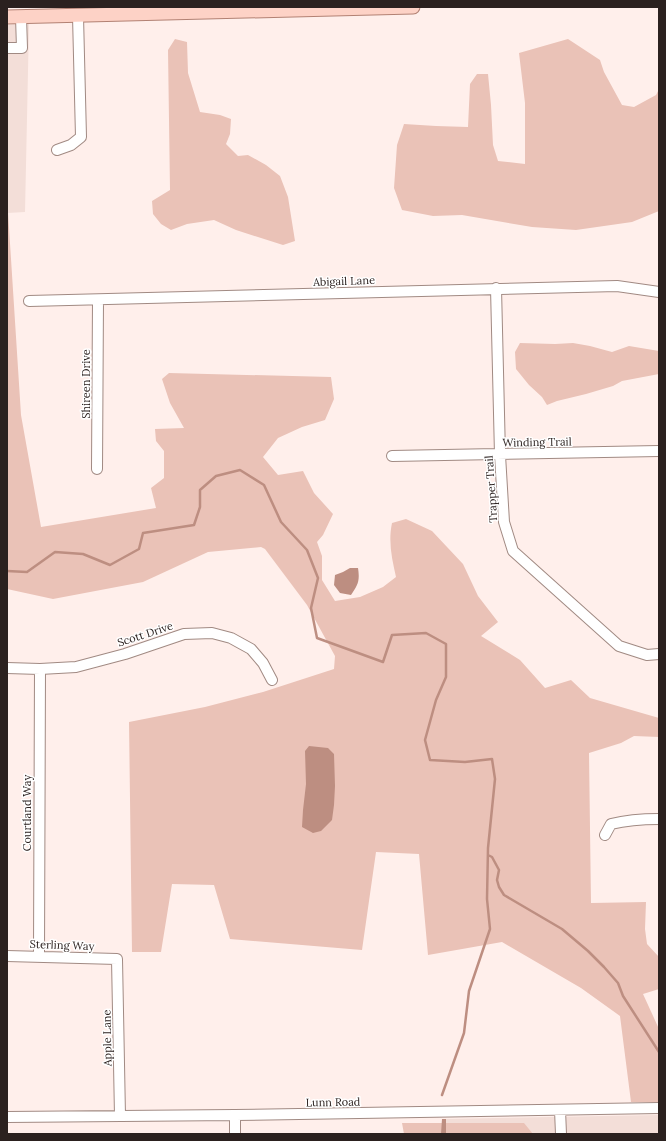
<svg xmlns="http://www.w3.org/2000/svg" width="666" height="1141" font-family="Lora,serif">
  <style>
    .built { fill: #f3ded8 }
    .green { fill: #eac2b7 }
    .water { fill: #bd8e81 }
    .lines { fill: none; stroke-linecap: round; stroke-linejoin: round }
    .stream { stroke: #bd8e81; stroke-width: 2.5 }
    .minor-casing { stroke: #a18a83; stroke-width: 12 }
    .major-casing { stroke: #b28173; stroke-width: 15 }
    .minor { stroke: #fff; stroke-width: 10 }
    .major { stroke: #fdd2c6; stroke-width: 13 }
    .labels { text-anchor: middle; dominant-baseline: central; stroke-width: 3; stroke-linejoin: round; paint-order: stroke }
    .street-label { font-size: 11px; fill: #2b211f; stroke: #fff }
  </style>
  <rect width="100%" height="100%" fill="#ffefeb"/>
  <!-- built -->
  <path class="built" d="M29,24L25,212L7,213V25Z
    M659,1115V1134H442V1119Z"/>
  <!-- green -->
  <path class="green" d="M175,39L187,42L188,73L200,112L220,115L231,119L230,134L226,144L238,156L248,155L266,165L280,176L288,197L295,241L283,245L236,230L214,220L187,224L171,230L161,224L153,214L152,201L170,190L168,50Z
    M568,39L600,60L604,72L622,105L634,107L656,95L659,89V211L632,222L576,230L532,227L462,215L433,216L402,210L394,188L397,145L404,124L436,126L468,127L470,84L477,74H488L491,105L493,145L498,161L525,164V103L519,53Z
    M8,212L21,415L41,527L156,508L151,488L164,478V451L156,441L155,429L184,428L170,403L162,379L169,373L331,377L334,399L325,420L302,427L278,438L263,457L278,475L303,471L314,493L333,514L323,535L317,542L322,556V580L335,601L360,597L383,587L396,577C392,559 388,542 392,523L406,519L432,531L463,564L478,596L498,622L481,636L520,660L545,688L571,680L590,698L659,718V737L634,736L621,743L589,753L591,903L646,902L645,929L647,944L659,957V989L643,994L659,1029V1102H631L620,1016L581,988L502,942L428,955L419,854L376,852L362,950L230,939L214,885L172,884L161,952H132L129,722L205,707L263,692L334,669L335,656L307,605L265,549L261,547L208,552L143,582L53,599L7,589Z
    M520,343L555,344L573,343L590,346L612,352L629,346L659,351V374L622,381L613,386L586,394L557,401L547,405L542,397L529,385L516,369L515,352Z
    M402,1123H524L533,1134H404Z"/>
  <!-- water -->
  <path class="water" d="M350,568H358C360,581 358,585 351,595L340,593L334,585L335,575L343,572Z
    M309,746L328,748L334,754L335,786L334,805L332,820L321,831L313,833L302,827L303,810L306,784L305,751Z
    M442,1119H446V1134H441Z"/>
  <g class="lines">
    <!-- stream -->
    <path class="stream" d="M7,571L27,572L55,552L83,554L110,565L139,549L143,533L194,525L200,507V490L216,476L240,470L264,485L281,522L307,550L318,578L311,608L317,638L383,662L392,635L426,633L446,644V677L436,700L425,740L430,760L465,762L492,759L495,779L488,848L487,899L490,929L469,991L464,1033L442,1095
      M488,855L492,857L499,870L497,880L499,887L504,895L562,929L588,951L604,967L618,983L623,996L659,1052"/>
    <!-- minor casing -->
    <g class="minor-casing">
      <path id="minor" d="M7,48H22L21,17
        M57,150L71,145L81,137L78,16
        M496,288L500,455L504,522L513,551L619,646L647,655L659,654
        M29,301L617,286L659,292
        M392,456L659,451
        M97,469L98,300
        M7,668L40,669L76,667L125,654L184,634L212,633L231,638L251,649L263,663L272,680
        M605,835L611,824C627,820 643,819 659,819
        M7,956L117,959L120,1116
        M39,956L40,669
        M560,1110L561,1134
        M7,1117L235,1115L659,1108
        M235,1134V1115"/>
    </g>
    <!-- major casing -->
    <g class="major-casing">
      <path id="major" d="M7,17L413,7"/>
    </g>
    <!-- minor -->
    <use href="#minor" class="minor"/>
    <!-- major -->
    <use href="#major" class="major"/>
  </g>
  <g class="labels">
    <!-- street labels -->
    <g class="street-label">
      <text transform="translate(344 281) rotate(-2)">Abigail Lane</text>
      <text transform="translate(86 384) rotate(-90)">Shireen Drive</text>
      <text transform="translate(537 442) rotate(-1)">Winding Trail</text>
      <text transform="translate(491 489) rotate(-94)">Trapper Trail</text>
      <text transform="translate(145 634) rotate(-18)">Scott Drive</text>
      <text transform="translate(27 813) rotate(-90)">Courtland Way</text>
      <text transform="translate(62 945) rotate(2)">Sterling Way</text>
      <text transform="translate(107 1038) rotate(-91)">Apple Lane</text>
      <text transform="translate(333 1102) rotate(-1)">Lunn Road</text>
    </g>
  </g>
  <!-- border -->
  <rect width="666" height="1141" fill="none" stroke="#2b211f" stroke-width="16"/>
</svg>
